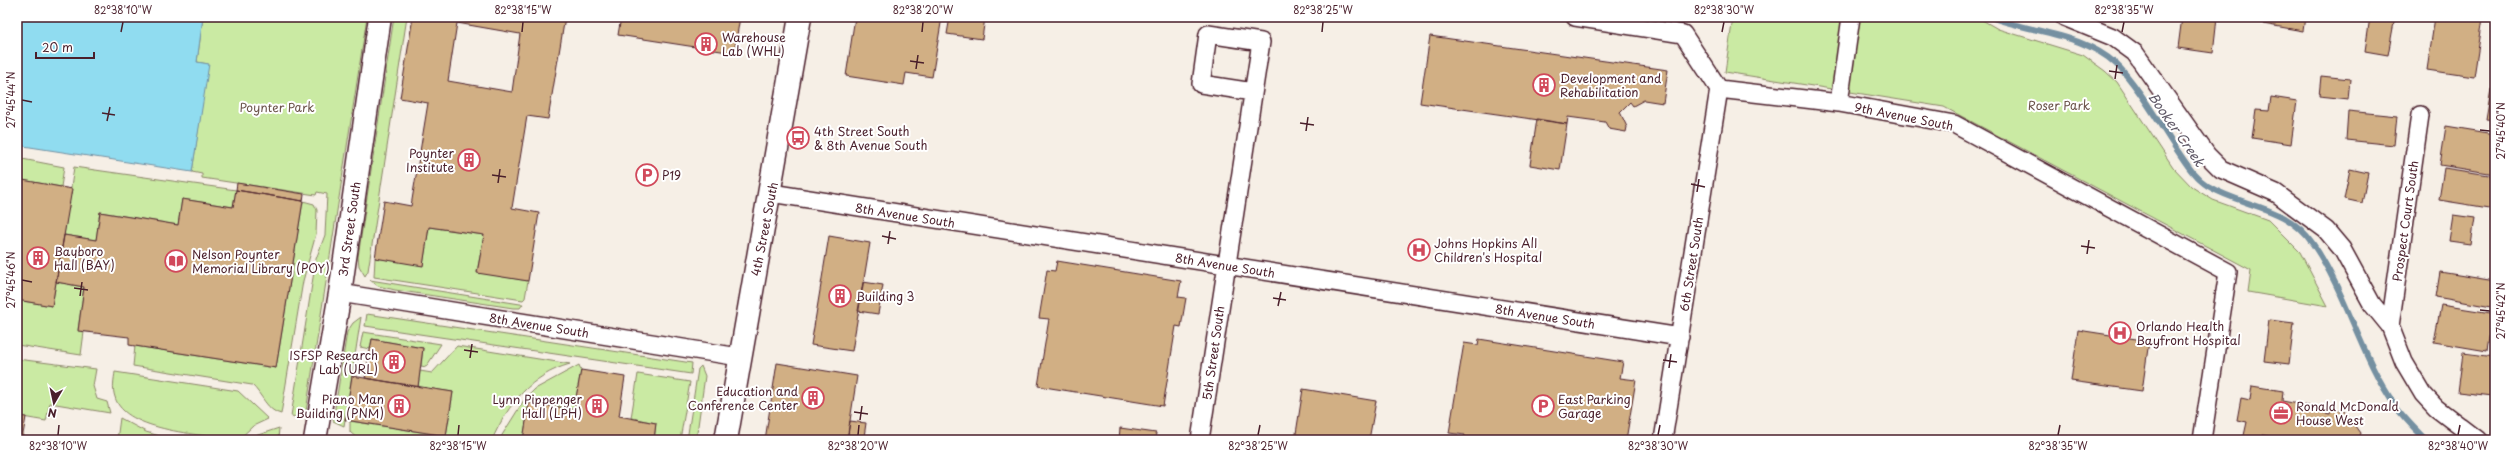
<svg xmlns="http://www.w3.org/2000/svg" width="2512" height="457" font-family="'Playpen Sans',sans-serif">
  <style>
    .green { fill: #caeaa3; stroke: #8a8467 }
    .water { fill: #90dcf0; stroke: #7490a1 }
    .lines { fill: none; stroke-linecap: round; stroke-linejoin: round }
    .stream { stroke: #7490a1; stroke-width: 6 }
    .building { fill: #d1af84; stroke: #4a1f2b; fill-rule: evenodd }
    .minor-casing { stroke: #4a1f2b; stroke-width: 20 }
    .tertiary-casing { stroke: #4a1f2b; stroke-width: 25 }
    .secondary-casing { stroke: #4a1f2b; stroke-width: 25 }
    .minor { stroke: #fff; stroke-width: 17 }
    .tertiary { stroke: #fff; stroke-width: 22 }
    .secondary { stroke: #fff; stroke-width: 22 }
    .ticks { fill: none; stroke: #4a1f2b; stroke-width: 1.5 }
    .labels { text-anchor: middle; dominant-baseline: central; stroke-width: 4; stroke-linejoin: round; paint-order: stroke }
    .poi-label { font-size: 12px; fill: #4a1f2b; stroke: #fff; text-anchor: start }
    .park-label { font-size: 12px; fill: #6a5249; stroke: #fff }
    .street-label { font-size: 12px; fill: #4a1f2b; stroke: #fff }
    .water-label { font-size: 13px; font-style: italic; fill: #5f5866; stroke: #fff }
    .neatline { fill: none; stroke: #4a1f2b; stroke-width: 1.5 }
    .ticks-label { font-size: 10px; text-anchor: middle; fill: #4a1f2b }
  </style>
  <rect width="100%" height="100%" fill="#f6efe6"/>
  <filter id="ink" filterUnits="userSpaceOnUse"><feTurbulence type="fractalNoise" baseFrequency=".025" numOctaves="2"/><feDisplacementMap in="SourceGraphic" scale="8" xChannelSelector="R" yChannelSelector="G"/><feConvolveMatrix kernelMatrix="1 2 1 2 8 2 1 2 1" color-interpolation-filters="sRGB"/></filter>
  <g filter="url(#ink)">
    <!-- green -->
    <path class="green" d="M203,17H367L305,418L291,416L316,259L325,235L327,194L317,192L316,195L202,178V174L192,172L208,64L197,62Z
      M394,17H407L368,271L365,276L359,266L358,257Z
      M1733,17H1977L1998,29L2083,55L2105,71L2117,82L2173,167L2192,187L2213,200L2268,220L2300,252L2328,306L2248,292L2251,270L1944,107L1725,72Z
      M17,158L64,167L61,187L17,179Z
      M74,167L236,190L233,207L182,199L178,225L100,212L96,240L64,235Z
      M303,201L314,204L317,210L316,234L303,281L281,414C267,411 262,394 252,385L133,366L135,346L276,368Z
      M429,227L484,235L477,272L528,281L525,298L523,300L374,277L375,258L423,265Z
      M370,280L520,304H523L520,308H513L395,290L378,286Z
      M56,282L84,287L78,330L84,332L81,355L17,345V300L52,306Z
      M367,314L692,363L691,374L365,326Z
      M361,317L344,426L333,421L347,332L353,323Z
      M363,332L441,344L426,367L421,366L423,348L372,339L370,349L360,347Z
      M457,346L570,364C531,375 508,404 492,440H359L350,432V421L446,436L453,392L418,387L420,371L432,373Z
      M17,359L96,369L93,386L97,399L107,402L110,413L50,403L46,421L17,416Z
      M579,365L581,370L574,409L529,403L523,440H499L524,400L535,389Z
      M701,366L705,376L696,440H687L698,369Z
      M115,372L238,391L268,419L253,426L238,440C208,435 124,432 115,397C112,389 114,379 115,372Z
      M638,374L690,382L680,440H654L656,423L631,418Z
      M120,418L146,432L163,437V440H117Z
      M279,428L278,440H254L255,436Z"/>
    <!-- water -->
    <path class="water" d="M17,17H203L197,62L209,64L192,172L17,145Z"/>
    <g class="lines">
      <!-- stream -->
      <path class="stream" d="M1991,17C2032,33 2082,33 2116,64C2137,84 2160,125 2177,150C2186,163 2194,177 2208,186C2244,208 2287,205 2313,244C2347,294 2361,357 2396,407C2405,419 2416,430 2426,440"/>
    </g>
    <!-- building -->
    <path class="building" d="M413,17H565L548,119L527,116L512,208L539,213L528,281L477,273L484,235L429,227L423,266L375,258L384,201L411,206L428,103L400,98ZM457,23L520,34L512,92L448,81Z
      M621,17H740L734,53L618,35Z
      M855,17H942L932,77L906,73L904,85L846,76Z
      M950,17H985L982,39L947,34Z
      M2182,17H2217L2213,53L2178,48Z
      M2264,17H2305L2303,31L2263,24Z
      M2370,17H2395L2388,55L2365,51Z
      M2435,17L2483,18L2474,77L2427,70Z
      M1430,36L1668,70L1663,103L1644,100L1633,106L1630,102L1620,112L1627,127L1626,132L1609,129L1605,122L1568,117L1567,124L1420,103Z
      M2321,76L2350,79L2348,99L2319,96Z
      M2491,89L2495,90V120L2486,119Z
      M2271,97L2297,101L2291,144L2252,138L2256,110L2269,111Z
      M2348,111L2397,116L2394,145L2346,140Z
      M1537,119L1567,124L1560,170L1530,165Z
      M2446,126L2495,134V174L2440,165Z
      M2444,168L2495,176V209L2439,200Z
      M2350,169L2368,173L2362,203L2344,199Z
      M17,179L72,189L52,306L17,300Z
      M237,183L304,194L303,201L236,190Z
      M236,190L303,201L276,368L135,346L129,345V337L78,331L84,287L56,282L64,235L96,240L100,212L178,225L182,199L233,207Z
      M2453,215L2475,218L2471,244L2449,241Z
      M829,236L870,243L852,351L811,345Z
      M1057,261L1181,281L1178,297L1186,298L1181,327L1176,326L1163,406L1038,386L1049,319L1039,318L1047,270L1055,271Z
      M2440,272L2495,281V320L2492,319L2487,351L2434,342L2441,305L2491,313L2492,307L2436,297Z
      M863,282L883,285L878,314L858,311Z
      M2269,320L2294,323L2289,364L2264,361Z
      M2078,330L2149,341L2142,391L2071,381Z
      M372,339L423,348L418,387L365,378Z
      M1479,339L1623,362L1620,378L1636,380L1626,440H1464L1465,435L1449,433L1464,343L1478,345Z
      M2463,353L2495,357L2493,396L2458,392Z
      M777,363L857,376L847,440H765Z
      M581,370L625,377L619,416L656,423L654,440H523L529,403L574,409Z
      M352,376L453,392L446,436L345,420Z
      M2252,386L2283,391L2282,401L2315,407V411L2330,414L2331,409L2344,411L2360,433L2358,440H2283L2263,435V440H2243L2247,422L2237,420L2241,398L2250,400Z
      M1303,389L1376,401L1369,440H1295Z
      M17,416L26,417L22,440H17Z
      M850,421L866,423L864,437L848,435Z
      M1120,428L1156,433L1155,440H1119Z"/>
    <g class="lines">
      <!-- minor casing -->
      <g class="minor-casing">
        <path id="minor" d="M1575,17L1683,34L1719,89
          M2064,17L2113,37L2135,53L2207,155L2221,169L2276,193L2326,230L2342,249L2372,304L2390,326L2404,362L2423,394L2436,408L2478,440
          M1719,89L1839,103L1954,124L2228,272L2202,440
          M1839,103L1851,17
          M771,193L1680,337
          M340,293L739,357
          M2390,326L2420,115
          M1200,440L1261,42L1208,34L1201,84L1253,92
          M1663,440L1719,89"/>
      </g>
      <!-- tertiary casing -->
      <g class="tertiary-casing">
        <path id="tertiary" d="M315,440L340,293L380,17"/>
      </g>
      <!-- secondary casing -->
      <g class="secondary-casing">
        <path id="secondary" d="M726,440L800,17"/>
      </g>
      <!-- minor -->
      <use href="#minor" class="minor"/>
      <!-- tertiary -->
      <use href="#tertiary" class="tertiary"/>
      <!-- secondary -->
      <use href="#secondary" class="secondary"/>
    </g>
  </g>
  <!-- ticks -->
  <path class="ticks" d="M121,32L123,22M522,32L523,22M922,32L923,22M1322,32L1323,22M1722,32L1724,22M2122,32L2124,22M910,61L924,63M916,69L918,55M2109,71L2123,73M2115,79L2117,65M22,100L32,102M102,113L115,115M107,121L110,107M1300,123L1314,125M2480,130L2490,131M1306,131L1308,117M492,175L506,177M498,183L500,169M1691,184L1705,187M1697,192L1699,179M882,236L896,239M888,244L890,231M2081,246L2095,248M2087,254L2089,240M22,280L32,282M74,288L88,290M80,296L82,282M1273,298L1286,300M1278,306L1281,292M2480,310L2490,311M464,350L478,352M470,358L472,344M1663,360L1677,362M1669,368L1671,354M854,412L868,414M860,420L862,406M58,435L59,425M458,435L459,425M858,435L859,425M1258,435L1260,425M1658,435L1660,425M2058,435L2060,425M2458,435L2460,425"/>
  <!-- icons -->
  <defs>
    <g id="building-ring" transform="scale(1.15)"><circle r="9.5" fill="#fff" stroke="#d1495b" stroke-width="1.5"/><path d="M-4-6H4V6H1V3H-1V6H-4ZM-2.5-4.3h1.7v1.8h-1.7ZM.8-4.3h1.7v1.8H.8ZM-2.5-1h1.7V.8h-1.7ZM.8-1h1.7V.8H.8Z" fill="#d1495b"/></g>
    <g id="bus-ring" transform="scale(1.15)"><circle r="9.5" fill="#fff" stroke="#d1495b" stroke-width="1.5"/><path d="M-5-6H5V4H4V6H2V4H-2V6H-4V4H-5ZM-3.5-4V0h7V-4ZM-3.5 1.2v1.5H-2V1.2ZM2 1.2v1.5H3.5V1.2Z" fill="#d1495b"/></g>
    <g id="parking-ring" transform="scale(1.15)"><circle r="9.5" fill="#fff" stroke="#d1495b" stroke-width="1.5"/><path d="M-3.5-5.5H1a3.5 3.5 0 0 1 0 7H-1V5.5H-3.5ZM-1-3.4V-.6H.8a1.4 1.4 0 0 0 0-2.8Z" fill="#d1495b"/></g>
    <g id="hospital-ring" transform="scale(1.15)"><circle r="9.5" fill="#fff" stroke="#d1495b" stroke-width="1.5"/><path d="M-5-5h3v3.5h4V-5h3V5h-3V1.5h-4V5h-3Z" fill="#d1495b"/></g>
    <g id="library-ring" transform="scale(1.15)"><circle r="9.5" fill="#fff" stroke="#d1495b" stroke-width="1.5"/><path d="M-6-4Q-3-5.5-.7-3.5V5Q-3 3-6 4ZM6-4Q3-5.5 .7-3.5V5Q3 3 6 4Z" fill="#d1495b"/></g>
    <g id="office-ring" transform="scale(1.15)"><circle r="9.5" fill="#fff" stroke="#d1495b" stroke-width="1.5"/><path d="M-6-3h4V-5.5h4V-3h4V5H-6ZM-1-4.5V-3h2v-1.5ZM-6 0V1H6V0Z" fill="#d1495b"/></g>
  </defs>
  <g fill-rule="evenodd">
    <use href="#building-ring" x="706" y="44"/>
    <use href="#building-ring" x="1544" y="85"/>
    <use href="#bus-ring" x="798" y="138"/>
    <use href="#building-ring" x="469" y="160"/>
    <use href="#parking-ring" x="647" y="175"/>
    <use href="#hospital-ring" x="1419" y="250"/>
    <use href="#building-ring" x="38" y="258"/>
    <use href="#library-ring" x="176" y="261"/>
    <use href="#building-ring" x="840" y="296"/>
    <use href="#hospital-ring" x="2120" y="333"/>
    <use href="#building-ring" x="394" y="362"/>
    <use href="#building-ring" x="813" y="398"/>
    <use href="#building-ring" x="399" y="406"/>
    <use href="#building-ring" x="597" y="406"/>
    <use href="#parking-ring" x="1543" y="406"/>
    <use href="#office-ring" x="2281" y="413"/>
  </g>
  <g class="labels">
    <!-- poi labels -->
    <g class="poi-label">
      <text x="722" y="37">Warehouse<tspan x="722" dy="14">Lab (WHL)</tspan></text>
      <text x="1560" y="78">Development and<tspan x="1560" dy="14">Rehabilitation</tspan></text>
      <text x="814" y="131">4th Street South<tspan x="814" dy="14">&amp; 8th Avenue South</tspan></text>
      <text x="454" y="153" text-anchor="end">Poynter<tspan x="454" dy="14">Institute</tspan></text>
      <text x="662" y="175">P19</text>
      <text x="1434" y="243">Johns Hopkins All<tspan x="1434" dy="14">Children's Hospital</tspan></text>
      <text x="54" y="251">Bayboro<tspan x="54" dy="14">Hall (BAY)</tspan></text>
      <text x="192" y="254">Nelson Poynter<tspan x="192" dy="14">Memorial Library (POY)</tspan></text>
      <text x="856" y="296">Building 3</text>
      <text x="2136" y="326">Orlando Health<tspan x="2136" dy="14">Bayfront Hospital</tspan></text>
      <text x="378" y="355" text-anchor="end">ISFSP Research<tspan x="378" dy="14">Lab (URL)</tspan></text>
      <text x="798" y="391" text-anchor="end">Education and<tspan x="798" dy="14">Conference Center</tspan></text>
      <text x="384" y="399" text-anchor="end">Piano Man<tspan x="384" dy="14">Building (PNM)</tspan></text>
      <text x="582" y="399" text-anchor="end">Lynn Pippenger<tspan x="582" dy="14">Hall (LPH)</tspan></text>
      <text x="1558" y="399">East Parking<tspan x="1558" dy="14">Garage</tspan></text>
      <text x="2296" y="406">Ronald McDonald<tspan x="2296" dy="14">House West</tspan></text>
    </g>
    <!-- park labels -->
    <g class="park-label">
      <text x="2059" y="105">Roser Park</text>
      <text x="277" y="107">Poynter Park</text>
    </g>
    <!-- street labels -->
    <g class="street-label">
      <text transform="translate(1904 116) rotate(11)">9th Avenue South</text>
      <text transform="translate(905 215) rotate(9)">8th Avenue South</text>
      <text transform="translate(2405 221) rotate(-82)">Prospect Court South</text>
      <text transform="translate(349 229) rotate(-82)">3rd Street South</text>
      <text transform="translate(764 229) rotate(-79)">4th Street South</text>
      <text transform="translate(1691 264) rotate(-81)">6th Street South</text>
      <text transform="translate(1225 265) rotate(9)">8th Avenue South</text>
      <text transform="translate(1545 316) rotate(9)">8th Avenue South</text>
      <text transform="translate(539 325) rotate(9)">8th Avenue South</text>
      <text transform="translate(1213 353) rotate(-82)">5th Street South</text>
    </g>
    <!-- water labels -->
    <g class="water-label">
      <text transform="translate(2177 129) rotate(55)">Booker Creek</text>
    </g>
  </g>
  <!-- margin -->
  <rect width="2512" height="457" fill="none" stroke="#fff" stroke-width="44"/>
  <!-- north arrow -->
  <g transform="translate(54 403) rotate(189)" stroke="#ffffff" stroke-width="3" paint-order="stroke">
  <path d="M0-3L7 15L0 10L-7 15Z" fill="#4a1f2b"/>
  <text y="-6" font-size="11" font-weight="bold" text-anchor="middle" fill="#4a1f2b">N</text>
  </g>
  <!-- scale -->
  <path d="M36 52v6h58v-6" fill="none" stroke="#4a1f2b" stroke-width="2"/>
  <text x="42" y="52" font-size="12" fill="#4a1f2b" stroke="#ffffff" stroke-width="3" paint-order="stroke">20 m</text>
  <rect x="22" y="22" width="2468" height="413" class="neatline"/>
  <g class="ticks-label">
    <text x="123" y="14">82°38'10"W</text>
    <text x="523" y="14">82°38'15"W</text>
    <text x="923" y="14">82°38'20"W</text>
    <text x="1323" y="14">82°38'25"W</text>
    <text x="1724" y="14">82°38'30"W</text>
    <text x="2124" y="14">82°38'35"W</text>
    <text transform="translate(11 100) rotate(-90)" y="4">27°45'44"N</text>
    <text transform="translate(2501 131) rotate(-90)" y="4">27°45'40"N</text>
    <text transform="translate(11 280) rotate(-90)" y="4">27°45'46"N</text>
    <text transform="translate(2501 311) rotate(-90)" y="4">27°45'42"N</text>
    <text x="58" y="450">82°38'10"W</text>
    <text x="458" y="450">82°38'15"W</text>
    <text x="858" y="450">82°38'20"W</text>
    <text x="1258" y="450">82°38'25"W</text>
    <text x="1658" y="450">82°38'30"W</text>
    <text x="2058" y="450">82°38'35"W</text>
    <text x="2458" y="450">82°38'40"W</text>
  </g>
</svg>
